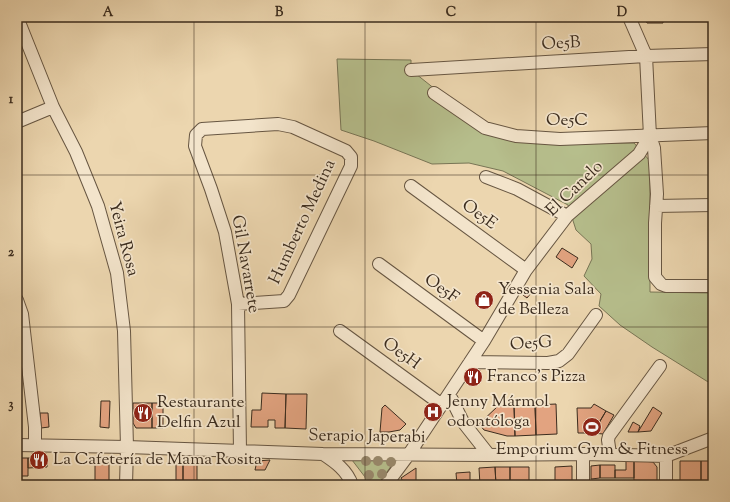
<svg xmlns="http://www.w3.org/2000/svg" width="730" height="502" font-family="'Sorts Mill Goudy',serif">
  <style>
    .green { fill: #b6be8c; stroke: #787555 }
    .building { fill: #e2a380; stroke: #3b2c1e }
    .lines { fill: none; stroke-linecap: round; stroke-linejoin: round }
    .minor-casing { stroke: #675642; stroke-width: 14 }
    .minor { stroke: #f3e4cb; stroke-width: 12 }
    .tree { fill: #98886b }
    .grid { fill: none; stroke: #3b2c1e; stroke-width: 1; stroke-opacity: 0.55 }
    .labels { text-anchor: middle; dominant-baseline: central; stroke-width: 3.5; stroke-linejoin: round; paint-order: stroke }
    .street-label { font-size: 17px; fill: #3b2c1e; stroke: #f3e4cb }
    .poi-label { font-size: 17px; fill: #3b2c1e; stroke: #f3e4cb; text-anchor: start }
    .neatline { fill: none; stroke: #3b2c1e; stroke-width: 1.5 }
    .grid-label { font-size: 13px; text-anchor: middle; font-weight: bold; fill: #3b2c1e }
  </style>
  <rect width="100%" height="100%" fill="#ecd6af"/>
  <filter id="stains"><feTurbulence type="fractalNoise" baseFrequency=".005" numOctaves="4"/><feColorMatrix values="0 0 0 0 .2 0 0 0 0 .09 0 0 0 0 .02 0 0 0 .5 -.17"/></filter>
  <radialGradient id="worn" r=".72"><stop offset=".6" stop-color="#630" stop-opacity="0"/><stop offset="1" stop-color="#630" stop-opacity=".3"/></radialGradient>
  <!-- green -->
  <path class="green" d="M337,59L411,60V70L484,128L548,143H634L650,161V292L709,293L710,318L713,319V385L652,347L620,325L599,306L601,294L584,276L592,259L591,244L576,230L568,205L503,171L469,163L432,164L374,141L341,130Z
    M396,459L378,485H367L365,477L352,460Z"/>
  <!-- building -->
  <path class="building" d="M644,17H663V23H647Z
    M562,248L578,258L572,268L556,257Z
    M526,290L531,293L527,298L523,295Z
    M481,292L493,301L488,307L476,298Z
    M472,372H477V382H469Z
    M262,393L286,394L285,428H275V420H268V427H251L252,410H261Z
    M286,394H307L306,429L285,428Z
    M101,401H110L109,428L100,427Z
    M133,403H152V428H136L133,423Z
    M152,403H163V428H152Z
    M556,404L557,434L536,435L535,405Z
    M594,404L606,411L593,433H578L577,408H591Z
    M385,405L406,424L400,430L389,432H380L382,408Z
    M535,405L536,435L515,436L514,406Z
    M498,406H514L515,436H507L484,430L479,424Z
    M653,407L662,413L651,431L638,432Z
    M606,411L614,415L603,434L593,433Z
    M40,413H48L49,427L41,428Z
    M633,422L640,426L638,432H628Z
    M47,457V467L28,468V458Z
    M20,458H28V476H20Z
    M95,459H109V485H95Z
    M176,460H183V484H176Z
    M183,460L197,461V484H183Z
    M270,460L265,470H255L257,461Z
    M626,460H634V478H615V470H626Z
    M634,460L653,462L657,467V485H634Z
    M713,460V485H712L709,461Z
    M680,461H701V483H680Z
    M701,461H709L712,485H701Z
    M600,465H615V478H600Z
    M600,465V478L591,479V466Z
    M572,466V485H555V467Z
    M495,467H510V485H496Z
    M495,467L496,485H480L479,468Z
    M510,467H529V485H510Z
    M416,468V485H405L401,478Z
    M470,472V485H457L456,473Z"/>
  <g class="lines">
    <!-- minor casing -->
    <g class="minor-casing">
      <path id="minor" d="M17,17L53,107L76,152L98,206L117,273L124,331L127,447L126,485
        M411,70L646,56L713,54
        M434,93L485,128L516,136L560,139L713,133
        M17,122L53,107
        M650,136L654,148L657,194L655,223V277L661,284L666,286H713
        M486,177L517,189L567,216
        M411,186L526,270
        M656,206L713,205
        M379,264L484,341
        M17,300L22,314L35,427V445
        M238,304L284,301L289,295L351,166V157L346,151L293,127L278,124L202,129L196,135L195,146L211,189L225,232L238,304L240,451
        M340,331L442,405
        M470,362L548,363L559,361L568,354L596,315
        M449,394L463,422L489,455
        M17,445L127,447L323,454L489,455L583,454L666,456L713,438
        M323,454C335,462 347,470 352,485
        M610,454L608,440L609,436L660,366
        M386,485L409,454L484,341L526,270L567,216L639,154L650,136L646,56L629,17
        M583,485V454
        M666,485V456"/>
    </g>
    <!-- minor -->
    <use href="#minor" class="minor"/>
  </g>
  <!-- trees -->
  <g class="tree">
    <circle cx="366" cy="461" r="5"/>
    <circle cx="378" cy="461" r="5"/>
    <circle cx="391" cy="462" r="5"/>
    <circle cx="382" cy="474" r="5"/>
    <circle cx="369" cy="475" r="5"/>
  </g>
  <!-- grid -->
  <path class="grid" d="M194,17V485M365,17V485M536,17V485M17,175H713M17,327H713"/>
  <!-- icons -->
  <defs>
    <g id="shop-disc" transform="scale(1)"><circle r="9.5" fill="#8f2418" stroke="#f3e4cb"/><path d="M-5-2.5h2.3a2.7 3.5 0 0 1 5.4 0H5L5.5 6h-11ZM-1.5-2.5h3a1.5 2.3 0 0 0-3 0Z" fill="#fff"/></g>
    <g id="restaurant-disc" transform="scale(1)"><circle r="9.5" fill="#8f2418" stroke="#f3e4cb"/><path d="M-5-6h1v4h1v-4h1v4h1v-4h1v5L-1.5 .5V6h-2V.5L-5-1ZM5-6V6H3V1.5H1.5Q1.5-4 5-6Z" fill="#fff"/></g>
    <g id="hospital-disc" transform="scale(1)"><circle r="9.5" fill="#8f2418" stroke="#f3e4cb"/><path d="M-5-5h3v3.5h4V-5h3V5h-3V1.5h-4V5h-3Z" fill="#fff"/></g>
    <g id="stadium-disc" transform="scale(1)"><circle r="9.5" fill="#8f2418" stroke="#f3e4cb"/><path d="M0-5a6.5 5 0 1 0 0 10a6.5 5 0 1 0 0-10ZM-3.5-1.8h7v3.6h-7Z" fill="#fff"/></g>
  </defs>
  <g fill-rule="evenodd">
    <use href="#shop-disc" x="484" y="300"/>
    <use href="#restaurant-disc" x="473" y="377"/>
    <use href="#hospital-disc" x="433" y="412"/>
    <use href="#restaurant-disc" x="143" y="413"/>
    <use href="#stadium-disc" x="592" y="427"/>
    <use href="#restaurant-disc" x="39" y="460"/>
  </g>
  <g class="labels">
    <!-- street labels -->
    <g class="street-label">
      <text transform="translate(561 44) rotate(-3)">Oe5B</text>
      <text x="567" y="121">Oe5C</text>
      <text transform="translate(575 189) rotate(-44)">El Canelo</text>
      <text transform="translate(479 215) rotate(36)">Oe5E</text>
      <text transform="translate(303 222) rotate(-65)">Humberto Medina</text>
      <text transform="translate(123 239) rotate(75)">Yeira Rosa</text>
      <text transform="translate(245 264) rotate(80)">Gil Navarrete</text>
      <text transform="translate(441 289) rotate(36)">Oe5F</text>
      <text transform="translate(531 344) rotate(-4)">Oe5G</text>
      <text transform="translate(401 354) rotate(36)">Oe5H</text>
      <text transform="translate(367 437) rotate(1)">Serapio Japerabi</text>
    </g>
    <!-- poi labels -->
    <g class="poi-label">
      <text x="498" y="290">Yessenia Sala<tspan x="498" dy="20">de Belleza</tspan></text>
      <text x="487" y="377">Franco's Pizza</text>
      <text x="447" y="402">Jenny Mármol<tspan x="447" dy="20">odontóloga</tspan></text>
      <text x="157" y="403">Restaurante<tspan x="157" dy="20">Delfin Azul</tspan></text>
      <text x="592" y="450" text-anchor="middle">Emporium Gym &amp; Fitness</text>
      <text x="53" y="460">La Cafetería de Mama Rosita</text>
    </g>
  </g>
  <!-- margin -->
  <rect width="730" height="502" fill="none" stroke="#ecd6af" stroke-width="44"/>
  <rect x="22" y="22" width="686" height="458" class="neatline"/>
  <g class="grid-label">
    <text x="108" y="16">A</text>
    <text x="279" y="16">B</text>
    <text x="451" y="16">C</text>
    <text x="622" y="16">D</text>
    <text x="11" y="103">1</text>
    <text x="11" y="256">2</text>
    <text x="11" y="408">3</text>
  </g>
  <rect width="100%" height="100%" filter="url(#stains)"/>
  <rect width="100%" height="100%" fill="url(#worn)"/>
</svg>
